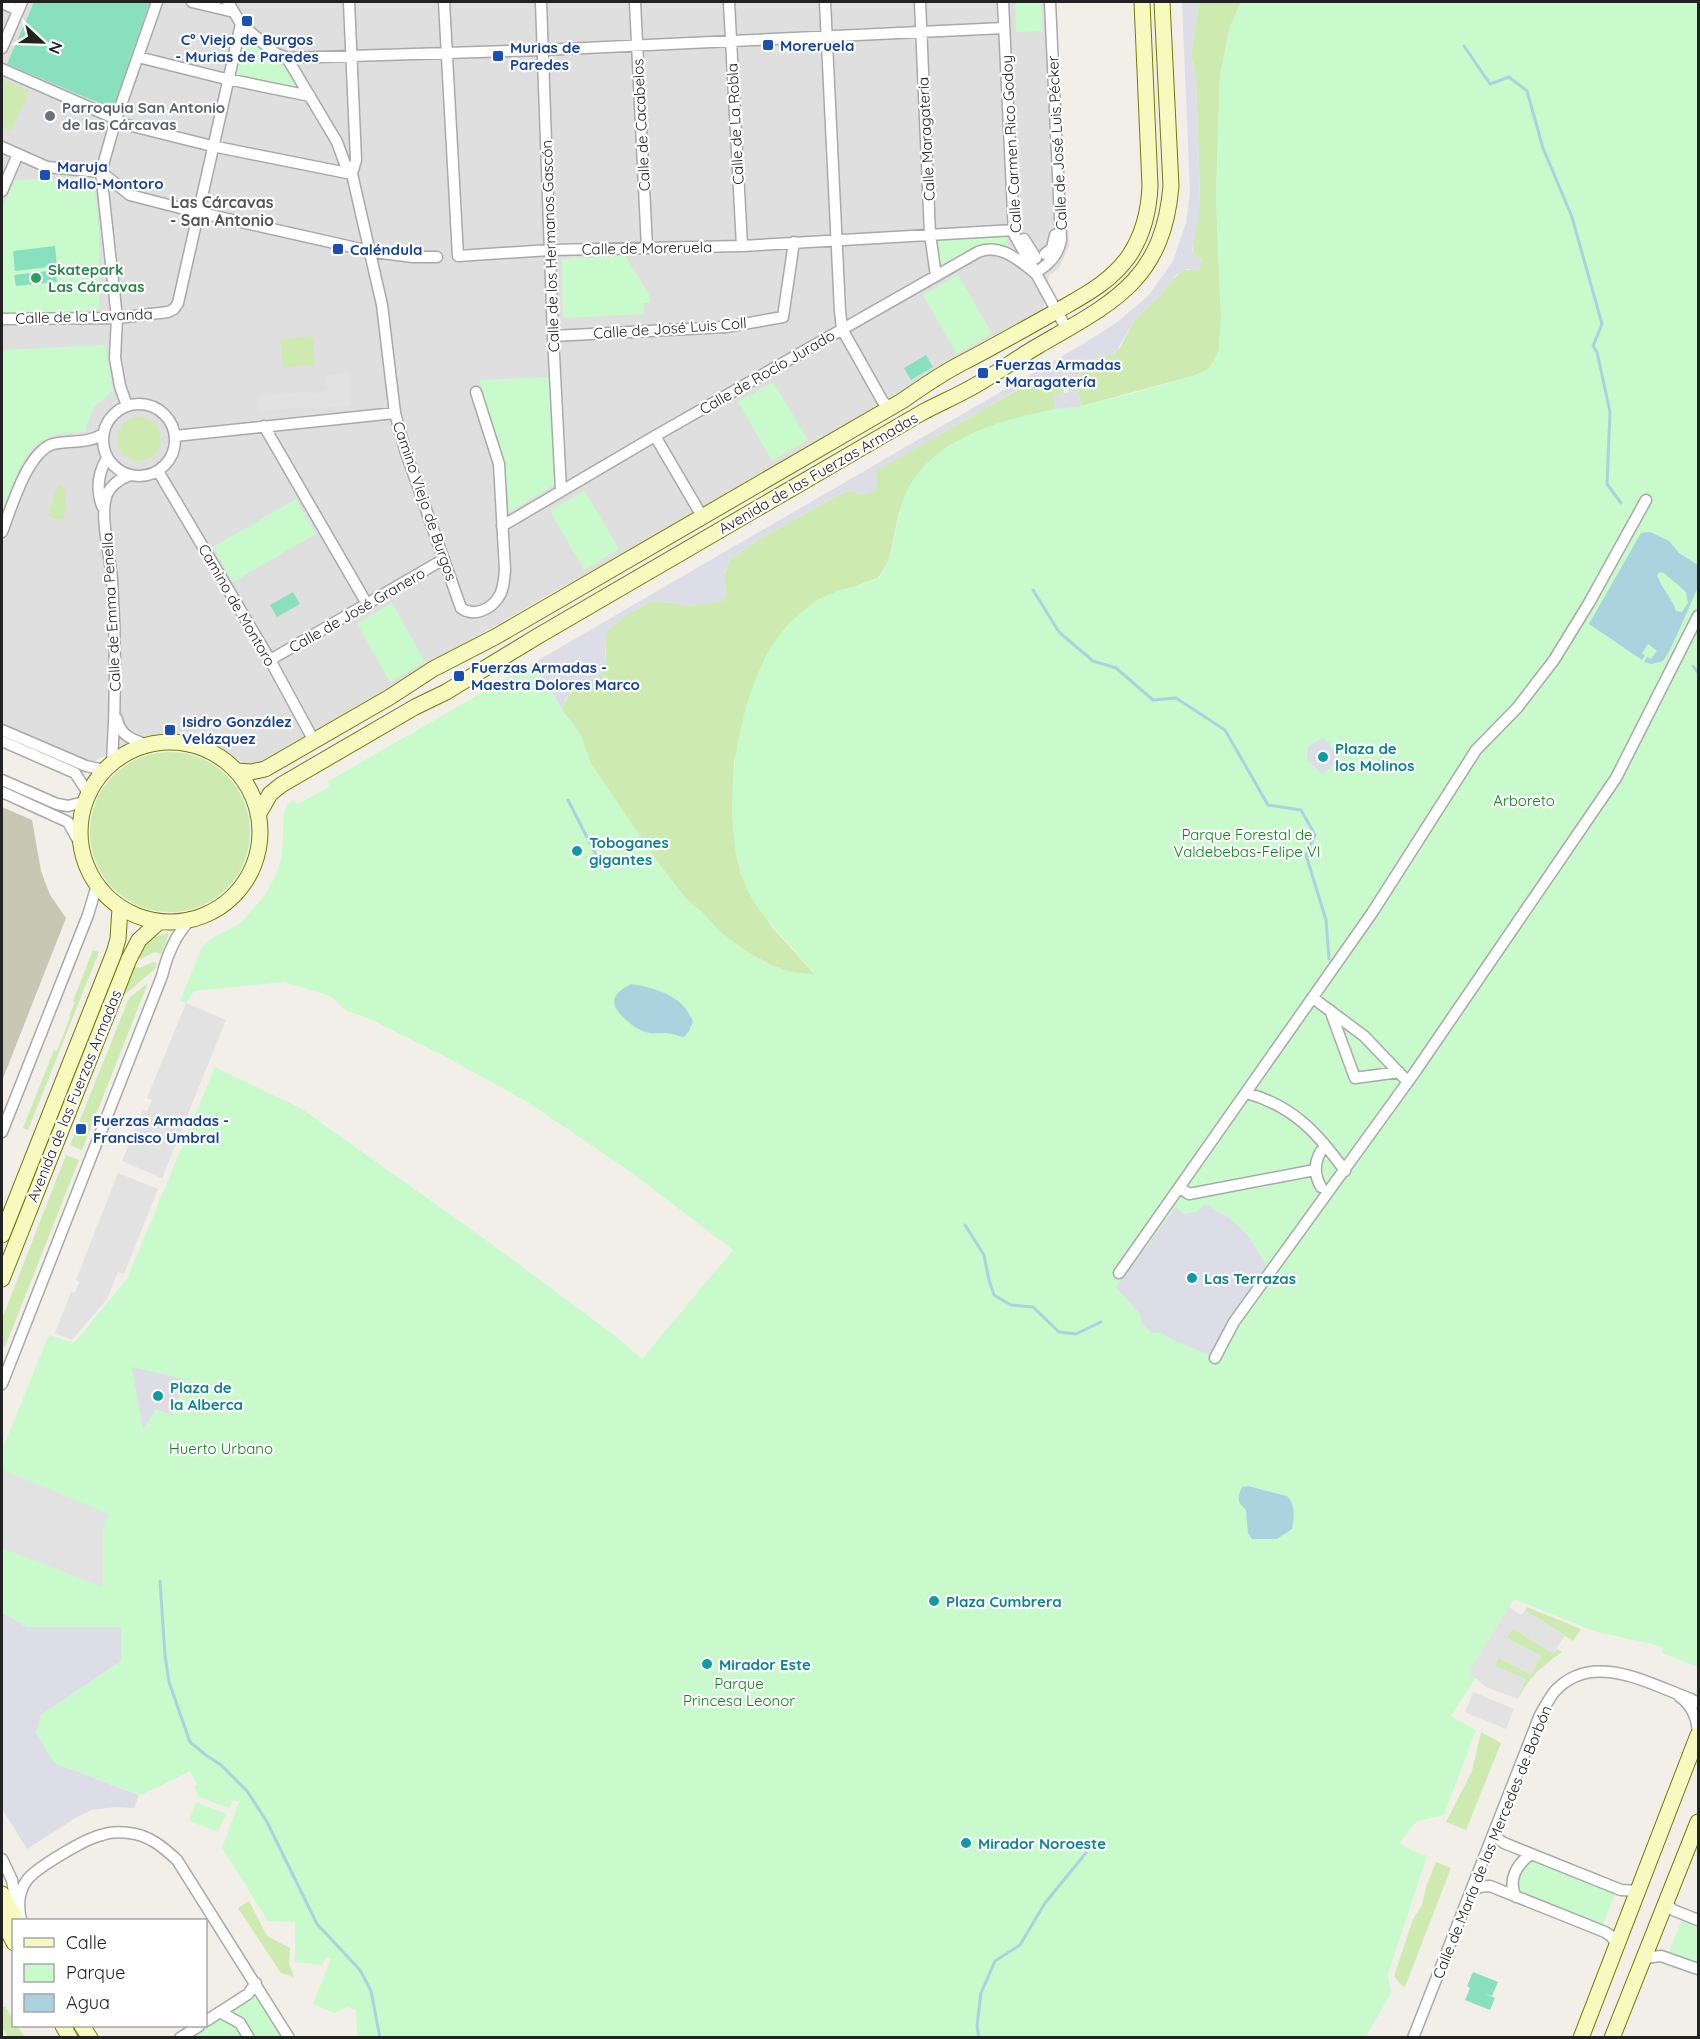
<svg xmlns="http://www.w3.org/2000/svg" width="1700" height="2039" font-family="Quicksand,sans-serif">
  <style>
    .residential { fill: #e0dfdf }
    .construction { fill: #c7c7b4 }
    .grass { fill: #cdebb0 }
    .park { fill: #c8facc }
    .pitch { fill: #88e0be }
    .parking { fill: #e2e2e2 }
    .plaza { fill: #dddde8 }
    .water { fill: #aad3df; fill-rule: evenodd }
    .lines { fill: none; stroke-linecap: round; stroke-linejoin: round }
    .stream { stroke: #aad3df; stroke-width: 3 }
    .street-casing { stroke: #a9a9a9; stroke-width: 13 }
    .secondary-casing { stroke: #707d05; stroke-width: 17 }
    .street { stroke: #fff; stroke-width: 10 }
    .secondary { stroke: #f7fabf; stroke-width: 15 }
    .transit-dot { fill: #1a4fb4; stroke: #fff; stroke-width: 2 }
    .worship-dot { fill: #6b7280; stroke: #fff; stroke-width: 2 }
    .leisure-dot { fill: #2e9e5b; stroke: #fff; stroke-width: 2 }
    .culture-dot { fill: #0f9aa8; stroke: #fff; stroke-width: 2 }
    .labels { text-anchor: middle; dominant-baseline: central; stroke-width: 4.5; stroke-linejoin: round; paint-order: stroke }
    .transit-label { font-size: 15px; font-weight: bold; fill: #164399; stroke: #fff; text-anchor: start }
    .worship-label { font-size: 15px; font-weight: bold; fill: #5b616d; stroke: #fff; text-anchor: start }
    .street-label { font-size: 15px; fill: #222; stroke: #fff }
    .leisure-label { font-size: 15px; font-weight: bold; fill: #27864d; stroke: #fff; text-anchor: start }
    .culture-label { font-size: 15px; font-weight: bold; fill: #0d838f; stroke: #fff; text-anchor: start }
    .park-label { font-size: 15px; fill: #0c8416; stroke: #fff }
    .neighbourhood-label { font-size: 16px; font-weight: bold; fill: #555; stroke: #fff }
  </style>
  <rect width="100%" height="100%" fill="#f2efe9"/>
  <!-- residential -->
  <path class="residential" d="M2,2H1056L1069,246L1059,268L1049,276L1042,317L785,465L548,595L252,768L202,737L170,732L141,737L91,763L2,726Z"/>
  <!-- construction -->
  <path class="construction" d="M2,807L32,820L41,871L50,895L66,918L2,1081Z"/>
  <!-- grass -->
  <path class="grass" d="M1199,2H1241L1230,27L1220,76L1216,197L1221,317L1219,349L1214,361L1207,370L1193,376L1081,406L1078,390L1069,392V384L1093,360L1103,358L1120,348L1133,322L1182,270H1198L1202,259L1195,256C1189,246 1199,215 1200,200L1196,78L1191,55Z
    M2,79L29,91L11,131L2,127Z
    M310,336L313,339L315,364L283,368L280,340Z
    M1035,380L1051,385H1063L1064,393L1054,397L1056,409L1000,423L971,434L945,448L912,482L899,512L889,560L878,578L817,600L789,624L770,650L734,762L732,812L736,850L740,872L771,926L815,975L791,972L771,965L747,952L720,932L702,912L687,900L659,864L591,764L580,734L562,710C568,693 577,684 595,681L606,658V636L608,629L630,613L650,602L658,601L691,606L726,596L724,575L730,559L761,538L846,491L865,494L875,471Z
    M117 439a22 22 0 1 1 44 0a22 22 0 1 1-44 0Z
    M58,485L64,488L67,511L64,512L65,518L58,520L48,515Z
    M90 832a80 80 0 1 1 160 0a80 80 0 1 1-160 0Z
    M169,933L161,954L155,952L140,959L136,958C145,943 152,935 169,933Z
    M93,950L99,952L28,1130L23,1128L54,1050L57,1051L70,1017L69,1016L75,1002L73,1001Z
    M153,962L157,963L155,969L124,995L65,1144L63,1143L133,966L139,968Z
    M148,983L82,1150L70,1145L129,998Z
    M66,1155L79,1160L5,1347L2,1346V1319Z
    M1527,1607L1581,1629L1573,1641L1525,1610Z
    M1513,1628L1553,1654L1557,1649L1562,1652C1541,1667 1530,1676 1518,1699L1525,1679L1494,1666L1498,1658L1541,1656L1507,1638Z
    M1481,1732L1501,1743L1466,1830L1446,1822L1472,1771Z
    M1436,1862L1451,1868L1405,1987L1401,1985L1394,1976L1413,1919L1422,1905L1426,1887Z
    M249,1901L267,1936L290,1948L289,1963L294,1977L281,1973L238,1908Z
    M5,2006L13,2019L14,2026H17L25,2037H8L2,2027V2008Z"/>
  <!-- park -->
  <path class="park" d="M1015,2H1041L1042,31L1016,32Z
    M1241,2H1698V1667L1662,1653L1663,1648L1653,1644L1597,1632L1514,1599L1468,1672L1476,1677L1451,1716L1476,1730L1444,1815L1417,1821L1400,1842L1411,1850L1427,1856L1388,1974L1391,1993L1366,2037H357L356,2010L348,2007L335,2013L313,2004L331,1959L326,1957L322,1965L295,1962V1922L268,1921L222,1848L239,1802L233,1800L229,1808L199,1797L194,1786L197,1785L190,1771L141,1795L54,1763L36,1734L41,1715L121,1661L120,1627H27L2,1613V1450L49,1335L74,1343L127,1279L215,1067L302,1109L490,1243L614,1335L642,1359L733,1250L628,1170L529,1103L448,1058L368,1018L347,1011L330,996L284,982L194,991L186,1003L180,1001L202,947L211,939L241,923L264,896L275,877L282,856L284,813L287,805L293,799L297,805L330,786L327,782L535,662L562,710L580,734L591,764L659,864L687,900L702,912L720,932L747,952L771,965L791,972L814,975C794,945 763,923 747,889C715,823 737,673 791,622C804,609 818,598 835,592C850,586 865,585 879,578C900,550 893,509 913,480C944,435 1005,419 1056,409C1065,407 1074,407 1083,405C1120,397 1157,387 1193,376L1207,370L1214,361L1219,349L1221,317L1216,197L1220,76L1230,27Z
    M245,36L286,69L296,84L295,87L236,74Z
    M93,177L99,227V310L2,314V209L15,180Z
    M1007,235L1008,249L984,246L942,267L937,265L936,239Z
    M625,256L649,294L650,303H643L644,314L563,318L562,259Z
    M958,275L992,333L957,354L923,295Z
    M105,345L113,391L94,407L85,432C75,433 62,432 52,436C21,448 13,484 2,512V350Z
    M549,377L554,485L509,512L505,462L479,380Z
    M773,382L808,440L772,461L738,402Z
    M585,491L619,549L584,570L550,511Z
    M296,499L316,534L233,582L213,547Z
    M392,603L425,662L390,682L357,624Z
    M196,1802L226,1814L218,1832L189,1821Z
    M1518,1853L1616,1892L1601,1929L1503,1890Z
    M1683,1917L1698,1923V1966L1668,1954Z
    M254,1995L281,2037L186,2038Z"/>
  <!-- pitch -->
  <path class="pitch" d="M34,2H150L113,109L7,64Z
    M55,246L57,266L15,271L13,251Z
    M56,270L57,282L16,286L14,275Z
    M926,355L933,367L911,380L904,368Z
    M293,592L300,604L277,617L270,605Z
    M1473,1972L1498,1982L1492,1996L1485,1994L1495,1998L1490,2010L1465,2000L1470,1988L1467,1986Z"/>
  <!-- parking -->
  <path class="parking" d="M348,372L351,405L314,409V407L260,411L259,400L263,396L312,391L313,394L322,393V390L328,389L327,375Z
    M186,1003L226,1020L162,1178L122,1161L143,1110L147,1111L152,1100L147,1098Z
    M118,1173L158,1189L124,1274L118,1272L107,1299L72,1340L55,1333L71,1292L75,1293L79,1282L76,1280Z
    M3,1470L109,1514L103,1528V1587L2,1548Z
    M1509,1607L1521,1615L1525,1610L1565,1635L1553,1654L1513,1628L1507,1638L1541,1656L1531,1675L1498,1658L1495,1666L1526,1679L1518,1699L1486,1687L1468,1672Z
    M1473,1692L1514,1709L1506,1729L1465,1712Z"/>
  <!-- plaza -->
  <path class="plaza" d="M1182,2H1199L1191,55L1196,78L1200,200L1199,216L1192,250L1195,256L1202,259L1198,271L1187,269L1176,275L1161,295L1133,322L1115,354L1093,360L1083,368L1079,378L1071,384L1058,386L1034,380L876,471L878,480L877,486L873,491L865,494L846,491L761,538L730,559L724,574L726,596L724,601L691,606L658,601L650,602L630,613L608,629L606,637L605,667L601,677L595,681L583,683L573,690L566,699L562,710L535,662L1083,344L1116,323L1148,296L1173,261L1186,223L1190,193Z
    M1078,390L1081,406L1056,409L1053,396Z
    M1323,738L1339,755L1338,762L1322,774L1307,760L1308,747Z
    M1204,1204L1228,1217L1240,1228L1249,1237L1268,1269L1230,1319L1210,1355L1175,1341L1160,1332L1152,1333L1142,1324L1140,1314L1116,1287L1176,1207L1184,1214L1197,1212Z
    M132,1367L186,1380L172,1415L156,1409L143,1429Z
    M2,1613L27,1627H121V1661L41,1715L36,1733L54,1763L139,1795L134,1808L116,1807L91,1810L77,1817L27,1849L2,1809Z"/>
  <!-- water -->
  <path class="water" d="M1650,532L1669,541L1679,553L1698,565V587L1671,648L1663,661L1652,664L1644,662L1647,657L1651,659L1657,651L1648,644L1642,653L1645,656L1642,660L1589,624L1641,533ZM1660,572L1664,573L1686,592L1688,603L1682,612L1676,611C1672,598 1662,589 1657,575Z
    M631,984C656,988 684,996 693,1022L689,1031L684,1037C678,1036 671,1033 665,1033C659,1033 652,1034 646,1032C638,1030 632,1025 626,1020C609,1004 610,995 631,984Z
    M1248,1486L1287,1496C1296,1505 1294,1518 1292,1529L1277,1539H1252L1248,1533L1246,1510C1237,1502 1237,1498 1242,1487Z"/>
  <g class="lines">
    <!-- stream -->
    <path class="stream" d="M1464,46L1490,84L1509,77L1527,91L1543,148L1572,217L1602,324L1593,346L1597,352L1610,412L1607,484L1621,503
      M1033,590L1059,632L1093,661L1116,668L1153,700L1176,698L1225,730L1268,805L1301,810L1315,835L1306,855L1326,920L1329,959
      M1693,666L1698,673
      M568,800L596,855
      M965,1225L984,1255L989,1280L994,1295L1011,1305L1033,1307L1059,1332L1076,1334L1101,1322
      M160,1581L165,1655L169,1682L190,1742L207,1756L221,1765L247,1791L267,1822L317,1924L360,1970L371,1991L380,2038
      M979,2038L977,2026L981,1993L995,1961L1020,1945L1045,1903L1086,1853"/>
    <!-- street casing -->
    <g class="street-casing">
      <path id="street" d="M192,2L234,12
        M228,2L241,24L275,53L287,58L543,50L1004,28
        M349,2L356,160L352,174
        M444,2L458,256L550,250L742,246L1014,230
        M541,2L553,336L561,490
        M635,2L647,248
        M729,2L742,246
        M825,2L840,311L842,329L883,402L891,407
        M920,2L930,234L936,276
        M1003,2L1014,234L1065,326L1068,328
        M2,3L18,10
        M2,48L22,2
        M138,57L222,78L310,96
        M287,58L337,142L345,164L352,174L382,305L395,413L405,450L461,608C473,617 490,610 498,598C504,590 504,579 505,570L499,464L476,392
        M2,69L116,119L124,124L212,146L352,174
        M2,147L47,167L101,172
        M101,172L130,195L188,210L374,252L413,257H437
        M2,191L18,154
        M1024,239L1036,258L1032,260
        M1045,254L1052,248L1055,235
        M1035,273C1048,265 1058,256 1061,240L1050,2
        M2,319L117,318L168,312L174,309L178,303L241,24
        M553,336L726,327L783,317L794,242
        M103 440a36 36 0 1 1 72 0a36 36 0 1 1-72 0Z
        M127,406L120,386L115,358L117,318L101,172L116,119L157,2
        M264,426L367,604
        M175,436L395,413
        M655,436L696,506L700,513L699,518
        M158,471L270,660L314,741
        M102,506C96,489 98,473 107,458
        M502,526L655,436L978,252C1000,243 1019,260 1035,273
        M2,532C11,509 27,452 53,444C70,440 88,444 103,434
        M270,660L444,559
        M117,719C120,736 133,740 148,745
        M2,730L86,766L104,770
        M2,741L75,773L88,793
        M112,763C116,701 116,640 112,579C110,557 100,516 106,497C109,487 119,479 128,476
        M2,780L57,804L68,806L84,802
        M2,792L68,822L79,842
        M1313,998L1364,1036L1408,1082
        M1330,1010L1355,1078L1399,1072
        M1246,1093C1292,1105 1318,1133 1345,1171
        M2,1132L88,915L97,885
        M1321,1151C1314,1163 1314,1175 1321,1187
        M1180,1188L1189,1194L1315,1170
        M1119,1273L1372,913L1476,750L1517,708L1554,660L1589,603L1646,500
        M1215,1358L1234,1322L1415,1072L1616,778L1698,616
        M2,1384L162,976C167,955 174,937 189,921
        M1680,1697C1693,1706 1698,1722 1698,1737
        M1494,1836L1504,1843L1621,1890L1638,1891
        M2,1859L12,1880L16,1906
        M1472,1892L1479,1887L1490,1886L1605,1932L1611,1936L1617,1945
        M1516,1897C1507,1880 1517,1864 1531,1854
        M1666,1903L1673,1910L1698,1920
        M21,1920C18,1907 18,1892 27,1880C36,1868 86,1838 102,1835C110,1832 121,1832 129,1833C149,1835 163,1847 177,1860L289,2038
        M1645,1958L1661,1956L1698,1969
        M220,2012L240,2023L249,2038
        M206,2021L248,1994L256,1983
        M180,2038L199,2026
        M1413,2038L1540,1715C1545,1707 1549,1698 1555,1691C1593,1650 1649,1684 1691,1699L1698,1703"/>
    </g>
    <!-- secondary casing -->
    <g class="secondary-casing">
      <path id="secondary" d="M80 832a90 90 0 1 1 180 0a90 90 0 1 1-180 0Z
        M237,771L251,772L265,769L390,697L433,669L495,637L902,401C922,387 942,373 964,362C995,346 1026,328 1057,311C1083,296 1111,282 1129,256C1143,235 1149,211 1150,186L1142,2
        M258,815L270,794L281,785L415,707L446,692L538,636L923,412C940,403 959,395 976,385C997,373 1017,358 1038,346C1112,303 1163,281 1171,186L1162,2
        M2,1235L114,953L118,939L120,908
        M2,1279L129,959L139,940L159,922
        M2,1894L16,1920
        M2,1919L14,1943
        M63,2026L70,2038
        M82,2026L90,2038
        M1581,2038L1698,1735
        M1612,2038L1698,1822"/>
    </g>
    <!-- street -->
    <use href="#street" class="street"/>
    <!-- secondary -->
    <use href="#secondary" class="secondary"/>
  </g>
  <!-- markers -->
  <g class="transit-dot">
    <rect x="241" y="15" width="12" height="12" rx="3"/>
    <rect x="762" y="39" width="12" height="12" rx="3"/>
    <rect x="492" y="50" width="12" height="12" rx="3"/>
    <rect x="39" y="169" width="12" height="12" rx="3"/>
    <rect x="332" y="243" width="12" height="12" rx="3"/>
    <rect x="977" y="367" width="12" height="12" rx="3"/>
    <rect x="453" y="670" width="12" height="12" rx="3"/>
    <rect x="164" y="724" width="12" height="12" rx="3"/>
    <rect x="75" y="1123" width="12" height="12" rx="3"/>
  </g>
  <circle class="worship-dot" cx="50" cy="116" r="6"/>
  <circle class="leisure-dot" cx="36" cy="278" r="6"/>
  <g class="culture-dot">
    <circle cx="1323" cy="757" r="6"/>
    <circle cx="577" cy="851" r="6"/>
    <circle cx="1192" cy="1278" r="6"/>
    <circle cx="158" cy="1396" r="6"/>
    <circle cx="934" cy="1601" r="6"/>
    <circle cx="707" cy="1664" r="6"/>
    <circle cx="966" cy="1843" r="6"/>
  </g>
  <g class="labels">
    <!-- transit labels -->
    <g class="transit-label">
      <text x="247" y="39" text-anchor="middle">Cº Viejo de Burgos<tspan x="247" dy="17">- Murias de Paredes</tspan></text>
      <text x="780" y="45">Moreruela</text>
      <text x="510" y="47">Murias de<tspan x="510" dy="17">Paredes</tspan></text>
      <text x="57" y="166">Maruja<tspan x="57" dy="17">Mallo-Montoro</tspan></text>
      <text x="350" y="249">Caléndula</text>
      <text x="995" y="364">Fuerzas Armadas<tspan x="995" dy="17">- Maragatería</tspan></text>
      <text x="471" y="667">Fuerzas Armadas -<tspan x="471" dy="17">Maestra Dolores Marco</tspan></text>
      <text x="182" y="721">Isidro González<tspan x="182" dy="17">Velázquez</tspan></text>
      <text x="93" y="1120">Fuerzas Armadas -<tspan x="93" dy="17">Francisco Umbral</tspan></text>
    </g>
    <!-- worship labels -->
    <g class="worship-label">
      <text x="62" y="107">Parroquia San Antonio<tspan x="62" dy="17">de las Cárcavas</tspan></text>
    </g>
    <!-- street labels -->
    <g class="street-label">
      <text transform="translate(735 124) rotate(-93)">Calle de La Robla</text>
      <text transform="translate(641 125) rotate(-93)">Calle de Cacabelos</text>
      <text transform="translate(926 139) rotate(-93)">Calle Maragatería</text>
      <text transform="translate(1057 143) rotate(-93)">Calle de José Luis Pécker</text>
      <text transform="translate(1011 144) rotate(-93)">Calle Carmen Rico Godoy</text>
      <text transform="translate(550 246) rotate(-92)">Calle de los Hermanos Gascón</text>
      <text transform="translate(647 248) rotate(-1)">Calle de Moreruela</text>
      <text transform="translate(84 316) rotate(-2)">Calle de la Lavanda</text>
      <text transform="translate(670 328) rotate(-4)">Calle de José Luis Coll</text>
      <text transform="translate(767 372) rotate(-30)">Calle de Rocío Jurado</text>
      <text transform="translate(818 473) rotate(-30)">Avenida de las Fuerzas Armadas</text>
      <text transform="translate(425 501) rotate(71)">Camino Viejo de Burgos</text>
      <text transform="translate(237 605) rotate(60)">Camino de Montoro</text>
      <text transform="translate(357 610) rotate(-30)">Calle de José Granero</text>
      <text transform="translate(111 612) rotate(-93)">Calle de Emma Penella</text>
      <text transform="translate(74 1096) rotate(-68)">Avenida de las Fuerzas Armadas</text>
      <text transform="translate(1492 1842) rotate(-68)">Calle de María de las Mercedes de Borbón</text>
    </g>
    <!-- leisure labels -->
    <g class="leisure-label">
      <text x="48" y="269">Skatepark<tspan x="48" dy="17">Las Cárcavas</tspan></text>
    </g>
    <!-- culture labels -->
    <g class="culture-label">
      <text x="1335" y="748">Plaza de<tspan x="1335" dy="17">los Molinos</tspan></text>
      <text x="589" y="842">Toboganes<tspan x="589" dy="17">gigantes</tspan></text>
      <text x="1204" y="1278">Las Terrazas</text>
      <text x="170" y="1387">Plaza de<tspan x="170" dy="17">la Alberca</tspan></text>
      <text x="946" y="1601">Plaza Cumbrera</text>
      <text x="719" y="1664">Mirador Este</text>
      <text x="978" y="1843">Mirador Noroeste</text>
    </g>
    <!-- park labels -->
    <g class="park-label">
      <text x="1524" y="800">Arboreto</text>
      <text x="1247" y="834">Parque Forestal de<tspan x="1247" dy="17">Valdebebas-Felipe VI</tspan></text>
      <text x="221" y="1448">Huerto Urbano</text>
      <text x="739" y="1683">Parque<tspan x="739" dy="17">Princesa Leonor</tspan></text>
    </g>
    <!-- neighbourhood labels -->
    <g class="neighbourhood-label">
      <text x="222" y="202">Las Cárcavas<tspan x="222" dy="18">- San Antonio</tspan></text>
    </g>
  </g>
  <!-- border -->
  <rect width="1700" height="2039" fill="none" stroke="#222222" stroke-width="6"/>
  <!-- legend -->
  <rect x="12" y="1919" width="195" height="108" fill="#ffffff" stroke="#a7a7a7" stroke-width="1.5"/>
  <rect x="24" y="1938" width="30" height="9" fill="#f7fabf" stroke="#a7a7a7" stroke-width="1.5"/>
  <text x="66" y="1949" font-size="18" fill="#222222">Calle</text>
  <rect x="24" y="1964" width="30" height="18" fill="#c8facc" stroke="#a7a7a7" stroke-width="1.5"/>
  <text x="66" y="1979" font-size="18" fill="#222222">Parque</text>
  <rect x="24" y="1994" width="30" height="18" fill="#aad3df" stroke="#a7a7a7" stroke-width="1.5"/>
  <text x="66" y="2009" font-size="18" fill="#222222">Agua</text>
  <!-- north arrow -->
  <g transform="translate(42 42) rotate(112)" stroke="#ffffff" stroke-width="4.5" paint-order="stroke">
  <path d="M0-4.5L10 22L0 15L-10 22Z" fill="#222222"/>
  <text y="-9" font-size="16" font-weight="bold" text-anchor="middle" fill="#222222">N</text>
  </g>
</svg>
